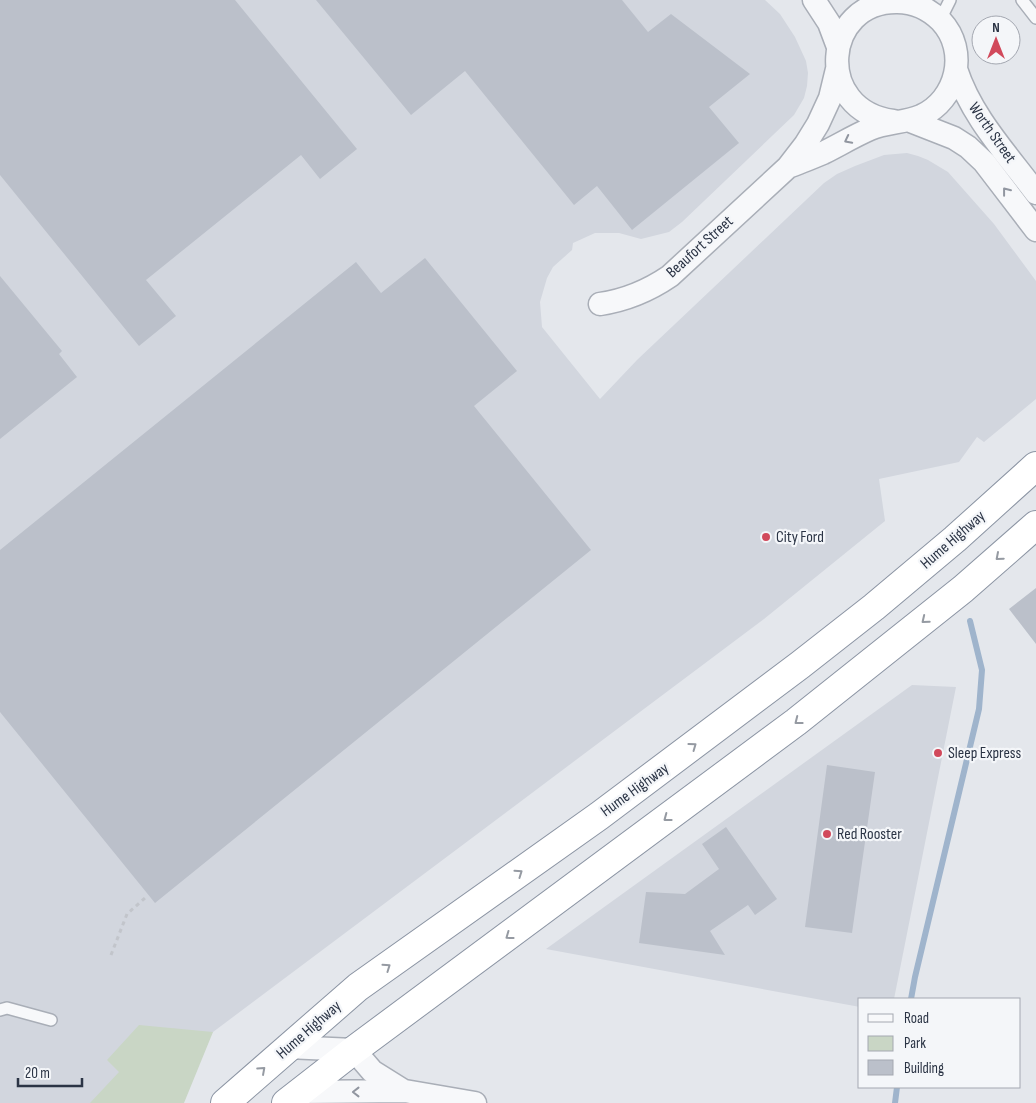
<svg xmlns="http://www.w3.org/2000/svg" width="1036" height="1103" font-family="'Sofia Sans Condensed',sans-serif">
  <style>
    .built { fill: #d2d6de }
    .green { fill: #c9d6c5 }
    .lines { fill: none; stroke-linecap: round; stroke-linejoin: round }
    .stream { stroke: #9fb4cc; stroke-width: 6 }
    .building { fill: #bbc0ca }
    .service-casing { stroke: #a9aeb7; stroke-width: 14 }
    .minor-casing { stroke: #a9aeb7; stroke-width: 25 }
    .trunk-casing { stroke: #8b94a3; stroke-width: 30 }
    .path { stroke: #c2c5cb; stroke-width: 3; stroke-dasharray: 4 4; stroke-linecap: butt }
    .service { stroke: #f7f8fa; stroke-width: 11 }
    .minor { stroke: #f7f8fa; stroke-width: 22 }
    .trunk { stroke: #fff; stroke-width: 28 }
    .oneway { stroke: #9196a0 }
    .oneway2 { stroke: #959aa2 }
    .poi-dot { fill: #d1495b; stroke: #f4f6f9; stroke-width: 2 }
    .labels { text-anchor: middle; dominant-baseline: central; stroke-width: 4.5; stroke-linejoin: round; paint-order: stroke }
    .street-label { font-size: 16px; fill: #2b3445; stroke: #f4f6f9 }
    .poi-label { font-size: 16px; fill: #2b3445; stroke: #f4f6f9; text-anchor: start }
  </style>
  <rect width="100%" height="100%" fill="#e4e7ec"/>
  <!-- built -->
  <path class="built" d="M0,0H765L780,14L795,37L806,61L808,73L807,86L804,98L794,115L682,222L669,232L641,239L619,233H595L573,243L572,250L553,267L547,278L540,302L542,327L600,399L637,360L824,183L837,174L855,166L884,155L907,153L918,156L928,160L948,172L994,224L1036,281V399L984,442L977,437L959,462L879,479L885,521L764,619L213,1032L172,1070L139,1103H0Z
    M912,685L956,687L894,999H860V1007L546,949Z"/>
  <!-- green -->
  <path class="green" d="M139,1025L213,1032L184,1103H90L119,1072L107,1060Z"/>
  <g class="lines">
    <!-- stream -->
    <path class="stream" d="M911,999L915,977L979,709L982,670L970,621
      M895,1103L897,1087"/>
  </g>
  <!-- building -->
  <path class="building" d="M0,0H235L357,149L320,179L301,155L146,280L176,316L139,346L0,175Z
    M316,0H622L648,32L671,14L750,74L709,107L739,143L632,230L597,186L574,205L465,71L411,115Z
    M425,258L517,371L474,406L591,550L155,903L0,712V550L356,262L381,293Z
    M0,276L62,351L59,354L77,377L0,439Z
    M1036,588V644L1009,609Z
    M827,765L875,772L852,933L805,927Z
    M726,827L777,899L755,915L748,905L710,931L725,955L639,943L646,892L685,894L719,869L702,844Z"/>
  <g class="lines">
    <!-- service casing -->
    <g class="service-casing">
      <path id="service" d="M1022,0L1036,18
        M940,20L950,0
        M0,1010L7,1008L51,1020"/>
    </g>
    <!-- minor casing -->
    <g class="minor-casing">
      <path id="minor" d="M814,0L829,23L838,47
        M956,69C971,116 1007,154 1036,193
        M908,120L954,138L968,147L984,162L1036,230
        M788,167C799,163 811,158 823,153C839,145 854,136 870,129C886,122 904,123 921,116C957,100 969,51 941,21C929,9 914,2 897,2C823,1 813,110 893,121
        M600,304C627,300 648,291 670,276L788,167L805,145L818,124L830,98L837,69
        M287,1047L354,1050L372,1071L404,1091
        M300,1092L405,1091L475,1103"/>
    </g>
    <!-- trunk casing -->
    <g class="trunk-casing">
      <path id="trunk" d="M225,1103L358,987L599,816L800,665L874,607L955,539L1036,466
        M286,1103L354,1050L796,722L963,589L1036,525"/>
    </g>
    <!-- path -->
    <path class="path" d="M111,955L127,914L145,898"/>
    <!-- service -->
    <use href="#service" class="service"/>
    <!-- minor -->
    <use href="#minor" class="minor"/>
    <!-- trunk -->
    <use href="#trunk" class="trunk"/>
  </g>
  <!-- one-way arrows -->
  <defs><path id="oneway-chevron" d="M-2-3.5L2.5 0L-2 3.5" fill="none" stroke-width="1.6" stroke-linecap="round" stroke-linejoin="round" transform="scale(1.25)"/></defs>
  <g class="oneway">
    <use href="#oneway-chevron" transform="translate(848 140) rotate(153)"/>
    <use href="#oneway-chevron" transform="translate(1006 191) rotate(-128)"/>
    <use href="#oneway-chevron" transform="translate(356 1092) rotate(180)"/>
  </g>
  <g class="oneway2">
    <use href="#oneway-chevron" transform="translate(999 557) rotate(139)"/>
    <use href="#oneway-chevron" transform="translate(925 620) rotate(141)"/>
    <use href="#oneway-chevron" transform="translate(798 721) rotate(142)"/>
    <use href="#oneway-chevron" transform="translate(693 746) rotate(-36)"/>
    <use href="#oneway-chevron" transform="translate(667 818) rotate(143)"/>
    <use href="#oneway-chevron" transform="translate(519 873) rotate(-35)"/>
    <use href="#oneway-chevron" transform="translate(509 936) rotate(144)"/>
    <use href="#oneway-chevron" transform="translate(387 967) rotate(-35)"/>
    <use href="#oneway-chevron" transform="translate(262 1070) rotate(-42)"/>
  </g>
  <!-- markers -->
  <g class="poi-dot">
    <circle cx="766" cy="537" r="5"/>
    <circle cx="938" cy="753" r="5"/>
    <circle cx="827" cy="834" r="5"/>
  </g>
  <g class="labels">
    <!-- street labels -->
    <g class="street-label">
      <text transform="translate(992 133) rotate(55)">Worth Street</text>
      <text transform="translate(700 247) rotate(-42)">Beaufort Street</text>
      <text transform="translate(953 540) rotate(-41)">Hume Highway</text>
      <text transform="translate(635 790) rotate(-36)">Hume Highway</text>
      <text transform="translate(309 1030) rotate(-41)">Hume Highway</text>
    </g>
    <!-- poi labels -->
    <g class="poi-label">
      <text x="776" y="537">City Ford</text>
      <text x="948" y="753">Sleep Express</text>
      <text x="837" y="834">Red Rooster</text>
    </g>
  </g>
  <!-- legend -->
  <rect x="858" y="998" width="162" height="90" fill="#f4f6f9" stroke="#a4a8b1"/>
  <rect x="868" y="1014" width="25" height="8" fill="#f7f8fa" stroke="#a4a8b1"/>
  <text x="904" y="1023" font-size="15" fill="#2b3445">Road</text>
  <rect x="868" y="1036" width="25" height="15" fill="#c9d6c5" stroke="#a4a8b1"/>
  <text x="904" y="1048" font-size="15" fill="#2b3445">Park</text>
  <rect x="868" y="1060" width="25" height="15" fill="#bbc0ca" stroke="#a4a8b1"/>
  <text x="904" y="1073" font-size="15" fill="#2b3445">Building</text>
  <!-- north arrow -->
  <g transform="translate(996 40)"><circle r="24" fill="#f4f6f9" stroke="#a4a8b1"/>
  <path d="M0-4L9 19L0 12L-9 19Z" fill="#d1495b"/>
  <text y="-8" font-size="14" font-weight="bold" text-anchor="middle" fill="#2b3445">N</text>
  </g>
  <!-- scale -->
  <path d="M18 1078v8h64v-8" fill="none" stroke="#2b3445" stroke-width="2.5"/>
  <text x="25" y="1078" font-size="15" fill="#2b3445" stroke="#f4f6f9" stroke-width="4" paint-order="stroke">20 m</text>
</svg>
